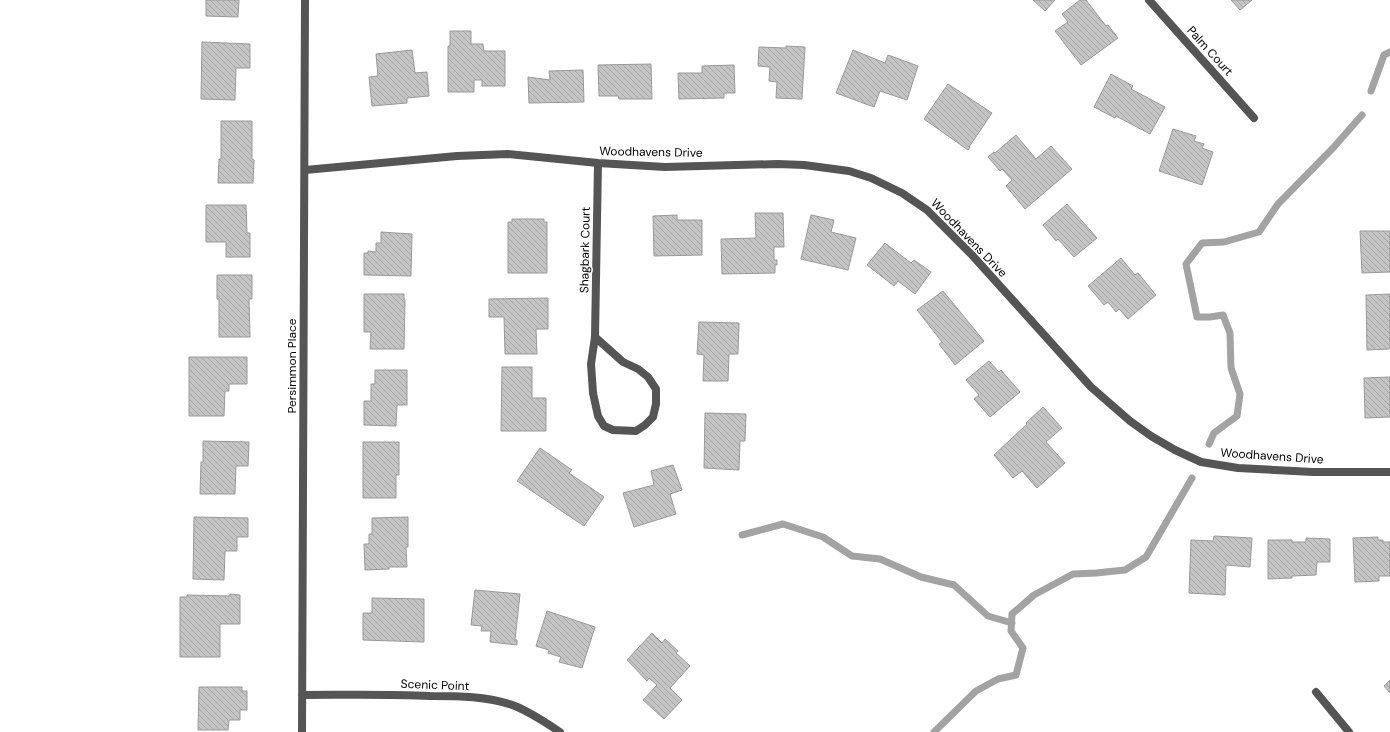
<svg xmlns="http://www.w3.org/2000/svg" width="1390" height="732" font-family="'DM Sans',sans-serif">
  <style>
    .lines { fill: none; stroke-linecap: round; stroke-linejoin: round }
    .stream { stroke: #a3a3a3; stroke-width: 7 }
    .building { fill: url(#building-back-hatch); stroke: #999 }
    .street { stroke: #555; stroke-width: 8 }
    .labels { text-anchor: middle; dominant-baseline: central; stroke-width: 3; stroke-linejoin: round; paint-order: stroke }
    .street-label { font-size: 12px; fill: #000; stroke: #fff }
  </style>
  <defs>
    <pattern id="building-back-hatch" width="6" height="6" patternUnits="userSpaceOnUse"><rect width="6" height="6" fill="#c4c4c4"/><path d="M-1 5l2 2M0 0l6 6M5-1l2 2" fill="none" stroke="#a7a7a7"/></pattern>
  </defs>
  <rect width="100%" height="100%" fill="#fff"/>
  <g class="lines">
    <!-- stream -->
    <path class="stream" d="M1371,91L1384,55L1390,52
      M1209,444L1214,433L1237,416L1240,394L1231,368L1230,333L1223,315L1210,317H1197L1186,264L1202,243L1224,242L1259,232L1278,204L1333,148L1362,115
      M742,535L783,524L823,537L852,556L880,559L921,577L954,585L988,616L1012,623
      M934,732L976,691L998,679L1016,675L1023,648L1011,631L1012,614L1034,595L1073,574L1096,573L1125,570L1146,557L1192,478"/>
  </g>
  <!-- building -->
  <path class="building" d="M206,0H239L238,17L206,16Z
    M1033,0H1055L1045,11Z
    M1080,0H1086L1106,26L1108,25L1118,38L1081,65L1055,31L1068,22L1062,14Z
    M1231,0H1252L1240,10Z
    M450,31H471V44H483L484,51H505V86H482V80H474V92H448V46H450Z
    M202,42L250,44V68H236L235,100L201,99Z
    M786,46L805,47L802,99L776,98L777,82L769,81L770,67L758,66L759,47L786,48Z
    M412,50L415,73L427,72L429,96L407,98V103L372,106L369,77L378,76L376,54Z
    M853,50L885,63L888,55L918,66L907,100L880,91L874,107L836,93Z
    M651,64L652,99H619L618,96H599L598,65Z
    M734,65L735,93H724V98L679,99L678,73H702V66Z
    M583,70L584,102L529,103L528,77L550,80L549,71Z
    M1111,74L1133,86L1131,89L1165,107L1150,134L1116,116L1115,118L1094,107Z
    M948,84L992,113L969,147H970L968,150L924,119Z
    M221,121H252V159L254,160L253,183H218L219,159H221Z
    M1173,129L1196,136L1194,141L1204,144L1202,148L1213,152L1202,185L1159,171Z
    M1016,135L1036,159L1051,146L1072,169L1025,209L1006,186L1012,180L1002,169L1000,171L988,157L994,152L995,153Z
    M1067,204L1097,238L1074,257L1058,239L1056,241L1043,225Z
    M206,205H246L247,233H250V257H226V242H206Z
    M755,213H783L784,247H774V260H777V265H775V273L722,274L721,239L756,238Z
    M677,215V220H702V255L654,256L653,216Z
    M811,215L834,220L831,232L856,238L848,270L801,259Z
    M512,219H544V222H547V273H508V222H512Z
    M1360,231H1390V272L1362,273Z
    M381,232L412,234L411,276L364,275V253H368V251L376,252V243H381Z
    M885,243L911,263L914,260L931,272L915,294L898,281L894,286L867,265Z
    M1121,258L1135,275L1138,273L1156,295L1128,319L1119,309L1116,312L1108,302L1104,305L1088,286Z
    M217,275H252V299H249L250,337H219V299H217Z
    M943,291L984,341L955,365L939,344L942,342L917,310Z
    M364,294H404V300H405L404,349H370L371,332H364Z
    M1390,294V349L1367,350L1366,295Z
    M548,298V329H536L537,354H505L504,317H489V299Z
    M699,322L739,323L738,354H729L728,381H703L704,355L697,354Z
    M189,357H247V384H229V391H225L224,416H189Z
    M989,361L999,372L1001,370L1020,392L990,417L974,399L979,395L966,380Z
    M502,367H532V398H546V431H501Z
    M375,370H407V405H397L396,426L364,425V401H371V384H375Z
    M1390,377V417L1365,418L1364,378Z
    M1043,407L1062,428L1046,442L1065,463L1037,488L1022,471L1013,478L994,455L1027,424L1026,423Z
    M705,413L746,414L745,441H740L739,470L704,468Z
    M203,441L249,442L248,466H236L235,494H200L201,462H203Z
    M363,442H399V475H396V498H363Z
    M540,448L572,470L569,473L604,497L584,526L517,481Z
    M673,465L682,490L670,494L676,514L634,527L623,493L654,485L651,471Z
    M194,517L248,518V537H237V551H225L224,580L193,579Z
    M408,517V547H406L407,567H389V569L365,570L364,544H369V534H372V518Z
    M1214,536L1252,538L1250,567L1226,565L1225,595L1189,593L1191,540L1213,541Z
    M1378,537V540H1383V542H1390V576H1379V581L1355,582L1353,538Z
    M1306,538L1330,539V562H1317L1316,575L1292,576V578L1268,579V540H1292V542H1306Z
    M475,590L520,594L515,640H517V645L490,642L491,631H481L482,626L471,625Z
    M230,594L240,595V624H220V657H180V597H187V595L230,596Z
    M372,598L424,599V642L363,640V613H372Z
    M547,611L595,627L582,668L559,662L561,657L548,653L549,650L536,646Z
    M652,633L662,643L665,639L678,651L676,653L690,666L670,688L682,700L664,719L643,700L657,685L649,678L647,681L627,660Z
    M1390,680V693L1384,686Z
    M199,687H242V691H247V710H240V720H229L228,730H198Z"/>
  <g class="lines">
    <!-- street -->
    <path class="street" d="M1149,0L1254,118
      M305,170L457,156L508,154L598,163L665,167L778,164L804,165L849,171L871,178L902,193L927,210L972,255L1091,387L1130,421L1151,436L1175,450L1201,462L1238,468L1313,472H1390
      M595,337L623,362L638,369L648,377L656,389V404L653,417L645,425L636,431L613,430L604,426L598,416L593,393L591,364L595,337L598,163
      M1316,692L1349,732
      M302,695C345,695 388,694 430,696C458,696 488,696 515,706C532,713 545,722 560,732
      M302,732L305,0"/>
  </g>
  <g class="labels">
    <!-- street labels -->
    <g class="street-label">
      <text transform="translate(1210 51) rotate(48)">Palm Court</text>
      <text transform="translate(651 152) rotate(1)">Woodhavens Drive</text>
      <text transform="translate(969 238) rotate(46)">Woodhavens Drive</text>
      <text transform="translate(585 250) rotate(-89)">Shagbark Court</text>
      <text transform="translate(292 366) rotate(-90)">Persimmon Place</text>
      <text transform="translate(1272 456) rotate(4)">Woodhavens Drive</text>
      <text transform="translate(435 685) rotate(2)">Scenic Point</text>
    </g>
  </g>
</svg>
